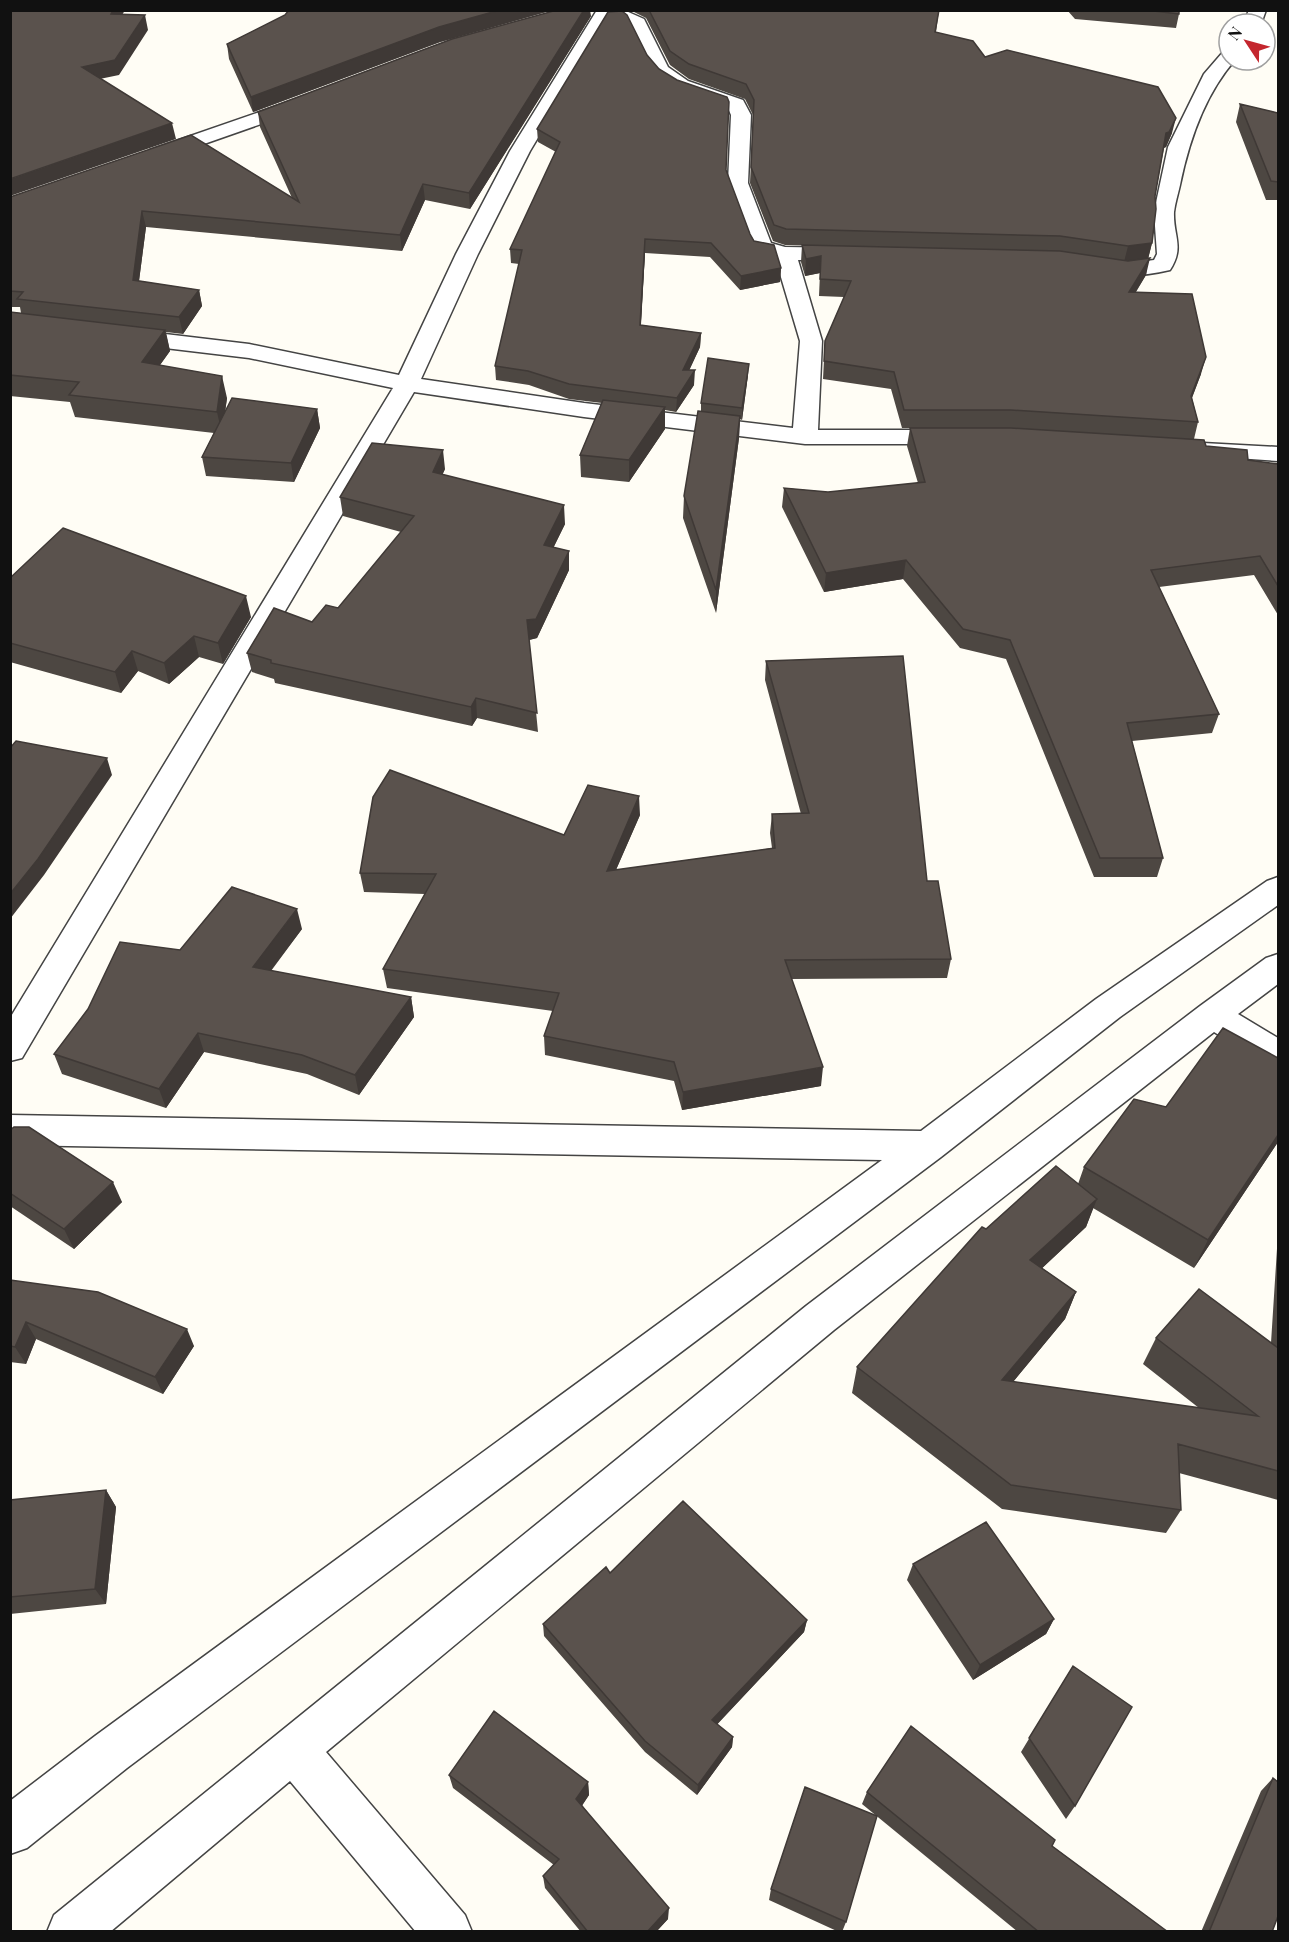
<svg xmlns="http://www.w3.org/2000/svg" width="1289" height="1942" font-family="'Playfair Display',serif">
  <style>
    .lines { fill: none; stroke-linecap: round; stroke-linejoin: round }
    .minor-casing { stroke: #444; stroke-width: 3 }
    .minor { fill: #fff; fill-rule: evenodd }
    .wall { fill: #4d4742 }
    .shaded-wall { fill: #3f3936 }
    .building { fill: #5a524d; stroke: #3f3936; stroke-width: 1.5 }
  </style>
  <rect width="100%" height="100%" fill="#fffdf5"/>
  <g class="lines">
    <!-- minor casing -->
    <g class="minor-casing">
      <path id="minor" d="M597,10L626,11L644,19L668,67L688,81L743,100L751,115L748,183L771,243L785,247L847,248L855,249L858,254L855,259L847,260H798L822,341L818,430H954L963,432L966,437L963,442L954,444H805L584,417L414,392L22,1058L10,1061V1018L393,388L249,358L123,343L115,341L112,336L115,331L123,329L249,344L399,375L456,254L510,151ZM623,21C641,32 640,57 653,73C670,93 704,99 728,108L731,115L728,183L751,247L754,252L775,257L800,341L793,428L584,403L421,379L478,254L530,151L607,22Z
        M1249,10H1266L1261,24H1243Z
        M1229,51V60H1235C1205,94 1189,141 1180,185C1178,194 1175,203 1174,212C1173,236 1185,247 1170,270C1145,276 1119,278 1094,272L1091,267L1094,262L1102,261L1124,264L1154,260L1157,254L1154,212L1168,147L1204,74L1223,52Z
        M300,98L307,100L309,104L307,108L164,158H150L147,154L150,150Z
        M1203,443L1278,447V461L1194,455L1191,450L1194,445Z
        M1278,877V905L1120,1017L941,1157L127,1768L27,1848L10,1854V1801L95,1736L882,1160L10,1145V1115L921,1131L1096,999L1267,881Z
        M1278,954V984L1238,1014L1278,1038V1068L1266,1064L1214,1032L834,1330L326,1752L465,1915L472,1932H416L290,1781L110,1932H47L54,1915L806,1306L1200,1006L1266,958Z"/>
    </g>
    <!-- minor -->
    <use href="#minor" class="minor"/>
  </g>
  <!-- wall -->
  <path class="wall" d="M289,10H553L440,42L253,112L229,59L227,44L285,15Z
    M630,10H939L936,32L985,57L1172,133L1166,147L1164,148L1155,196L1152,243L1148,259L1146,275L1136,292L1201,374L1192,398L1198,422L1194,439L1206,446L1248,460L1278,464V615L1254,575L1159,587L1219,714L1212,733L1132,741L1163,858L1157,877H1094L1006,659L960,648L903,579L824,592L782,507L784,488L828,492L918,483L907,446L910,428H902L891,389L823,379L825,341L844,297L819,296L820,273L805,276L801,262L802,245L839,246L785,245L773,241L750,183L753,115L745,99L689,79L670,65L646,18Z
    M1067,10H1179V14L1176,28L1075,19Z
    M591,16L470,209L425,200L402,251L146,227L139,281L199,290L202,306L183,334L166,332L170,351L160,365L227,398L225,412L317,409L320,428L294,482L206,476L202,457L214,433L75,417L70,402L10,396V312L21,313L20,307H10V197L292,198L260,127L258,112Z
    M647,55L726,171L750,234L754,241L781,268L780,282L740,290L710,257L645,253L641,325L701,333L700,347L689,370L694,385L676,412L665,410V429L629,482L581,477L580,455L602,403L569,399L529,385L496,380L495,366L519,264L511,263L510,249L556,152L538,142L537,129Z
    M1240,104L1278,113V200H1266L1236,122Z
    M748,375L742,420L740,419L739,438L716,613L683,518L684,496L701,412V403Z
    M445,469L442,475L565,524L553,548L569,570L537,638L529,640L538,732L477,718L472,726L275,683L274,679L252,672L247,653L312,622L338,608L401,532L343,516L340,497Z
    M10,578L251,617L223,664L199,657L169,684L138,671L121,693L10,662Z
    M766,661L927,881L951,959L947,978L792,979L821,1086L682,1110L674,1081L545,1055L544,1036L553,1011L387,988L383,969L425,894L364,892L360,873L564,835L640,815L616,870L772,848L770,833L772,814H801L765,680Z
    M302,929L271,971L411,997L414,1017L359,1095L307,1074L204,1052L166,1108L62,1074L54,1054L180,950Z
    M10,1130L122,1202L74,1249L10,1206Z
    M1278,1142L1194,1268L1093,1208L1086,1227L1042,1268L1076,1292L1065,1319L1013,1382L1199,1408L1143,1364L1156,1338L1271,1343L1278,1233V1500L1179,1473L1181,1510L1166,1533L1002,1509L852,1393L857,1367L986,1229L1078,1184L1084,1167Z
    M10,1280L194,1346L163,1394L36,1339L26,1364L10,1362Z
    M106,1490L116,1507L106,1604L10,1614V1500Z
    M913,1564L1054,1619L1046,1634L973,1680L907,1580Z
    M610,1573L807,1620L804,1632L717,1724L733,1737L732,1747L697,1795L645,1752L544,1636L543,1624Z
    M1073,1666L1075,1806L1066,1819L1021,1752Z
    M449,1775L588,1782L589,1795L582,1805L668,1919L656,1932H581L545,1888L543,1876L554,1865L453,1788Z
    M1273,1778L1272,1932H1201L1261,1791Z
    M867,1792L1052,1846L1168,1932H1018L862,1804Z
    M771,1889L846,1922L842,1932H839L769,1900Z"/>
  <!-- shaded-wall -->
  <path class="shaded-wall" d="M113,10H125L114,29L111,14Z
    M500,10H553L440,42L253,112L251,97L439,27Z
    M584,10H590L591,16L470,209L469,193Z
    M145,15L148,30L119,75L85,82L82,67Z
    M1176,118L1172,133L1166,147L1163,148L1166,133Z
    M172,123L176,139L10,196V179Z
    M423,184L425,200L402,251L400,235Z
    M142,211L146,227L137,296L133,280Z
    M645,239V253L640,339V325Z
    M1152,243L1148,259L1124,262L1128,246Z
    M821,256L820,273L805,276L806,259Z
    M1150,258L1146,275L1125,309L1129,292Z
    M781,268L780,282L740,290L741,276Z
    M199,290L202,306L183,334L179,317Z
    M165,330L170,351L147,383L142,362Z
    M701,333L700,347L683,384V370Z
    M1206,357L1201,374L1186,413L1191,396Z
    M749,364L748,375L742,420V408Z
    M695,370L694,385L676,412L677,398Z
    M222,376L227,398L222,434L217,412Z
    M665,407V429L629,482V460Z
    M317,409L320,428L294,482L291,463Z
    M740,416L739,438L716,613V590Z
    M443,450L445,469L435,491L433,472Z
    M564,505L565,524L545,565L544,545Z
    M569,551V570L537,638L529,640L527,620Z
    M906,560L903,579L824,592L826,573Z
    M246,596L251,617L223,664L218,643Z
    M194,636L199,657L169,684L164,663Z
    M132,651L138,671L121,693L115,672Z
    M476,698L477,718L472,726L471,707Z
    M107,758L112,775L44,875L10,919V894Z
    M639,796L640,815L607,890V871Z
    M297,909L302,929L258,987L253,967Z
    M411,997L414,1017L359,1095L355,1075Z
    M198,1033L204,1052L166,1108L159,1089Z
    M823,1067L821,1086L682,1110L683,1092Z
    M1278,1135V1142L1194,1268L1208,1240Z
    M113,1182L122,1202L74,1249L64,1229Z
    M1097,1199L1086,1227L1021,1288L1030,1260Z
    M1076,1292L1065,1319L993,1406L1002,1380Z
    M26,1322L36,1339L26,1364L15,1347Z
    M187,1329L194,1346L163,1394L155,1377Z
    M106,1490L116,1507L106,1604L95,1589Z
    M1054,1619L1046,1634L973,1680L980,1665Z
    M807,1620L804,1632L711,1731L712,1720Z
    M733,1737L732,1747L697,1795L698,1785Z
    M588,1782L589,1795L578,1812L576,1799Z
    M669,1908L668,1919L656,1932H647Z"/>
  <!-- building -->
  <path class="building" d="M10,10H113L111,14L145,15L115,60L82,67L172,123L10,179Z
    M289,10H500L439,27L251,97L227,44L285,15Z
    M557,10H584L469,193L423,184L400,235L142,211L133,280L199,290L179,317L17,299L23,292L10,291V197L191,135L299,202L258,112L452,39Z
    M649,10H939L935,32L973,41L985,57L1007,50L1158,87L1176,118L1169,132L1166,133L1155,196L1156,209L1152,243L1128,246L1060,236L786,229L774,225L751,167L754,100L746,84L689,64L670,51Z
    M1145,10H1179V14Z
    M622,11L627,15L647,55L659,69L677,80L727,97L729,102L726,170L750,234L754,241L774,245L781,268L741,276L711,243L645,239L640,325L701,333L683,370H695L677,398L569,384L528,371L495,366L522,250L510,249L560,142L537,129L608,12Z
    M1240,104L1278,113V182L1271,181Z
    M802,245L1060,251L1128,261L1150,258L1129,292L1192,294L1206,357L1191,396L1198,422L1011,410H904L894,372L824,361L825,341L851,281L820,279L821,256L806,259Z
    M10,312L165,330L142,362L222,376L217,412L69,395L79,382L10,375Z
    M708,358L749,364L742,408L701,403Z
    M232,398L317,409L291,463L202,457Z
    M603,400L665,407L629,460L580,455Z
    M698,411L740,416L716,590L684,496Z
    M910,428H1011L1204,440L1206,446L1247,450L1248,460L1278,464V586L1260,556L1151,570L1219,714L1127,723L1163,858H1100L1010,640L963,629L906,560L826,573L784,488L828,492L925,482Z
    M372,443L443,450L433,472L564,505L544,545L569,551L536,619L527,620L537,713L476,698L471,707L271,663V660L247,653L274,608L312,622L326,605L338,608L414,516L340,497Z
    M63,528L246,596L218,643L194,636L164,663L132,651L115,672L10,643V578Z
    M903,656L927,881H938L951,959L785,960L823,1067L683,1092L674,1062L544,1036L559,993L383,969L436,874L360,873L373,797L390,770L564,835L588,785L639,796L607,871L775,848L772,814L809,813L766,661Z
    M16,741L107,758L38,859L10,894V748Z
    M232,887L297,909L253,967L411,997L355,1075L302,1055L198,1033L159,1089L54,1054L88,1009L120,942L180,950Z
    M1223,1028L1278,1058V1135L1208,1240L1084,1167L1134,1099L1166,1107Z
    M14,1127H29L113,1182L64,1229L10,1193V1130Z
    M1056,1166L1097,1199L1030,1260L1076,1292L1002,1380L1258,1416L1156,1338L1199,1289L1278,1348V1471L1178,1444L1181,1510L1011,1485L857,1367L982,1227L986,1229Z
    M10,1280L98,1292L187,1329L155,1377L26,1322L15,1347L10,1346Z
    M106,1490L95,1589L10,1597V1500Z
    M683,1501L807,1620L712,1720L733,1737L698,1785L645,1741L543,1624L606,1567L610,1573Z
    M986,1522L1054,1619L980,1665L913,1564Z
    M1073,1666L1132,1707L1075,1806L1029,1738Z
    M494,1711L588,1782L576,1799L669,1908L647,1932H588L543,1876L559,1859L449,1775Z
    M911,1726L1055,1840L1052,1846L1168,1932H1039L867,1792Z
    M1273,1778L1278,1782V1916L1272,1932H1209Z
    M805,1787L877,1816L846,1922L771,1889Z"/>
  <!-- border -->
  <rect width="1289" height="1942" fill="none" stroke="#111111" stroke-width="24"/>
  <!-- north arrow -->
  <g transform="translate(1247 42) rotate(306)"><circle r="28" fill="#ffffff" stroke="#a0a0a0" stroke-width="1.5"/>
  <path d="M0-4.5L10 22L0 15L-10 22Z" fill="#c4262e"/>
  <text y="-9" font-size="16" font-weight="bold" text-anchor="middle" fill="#111111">N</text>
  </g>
</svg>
